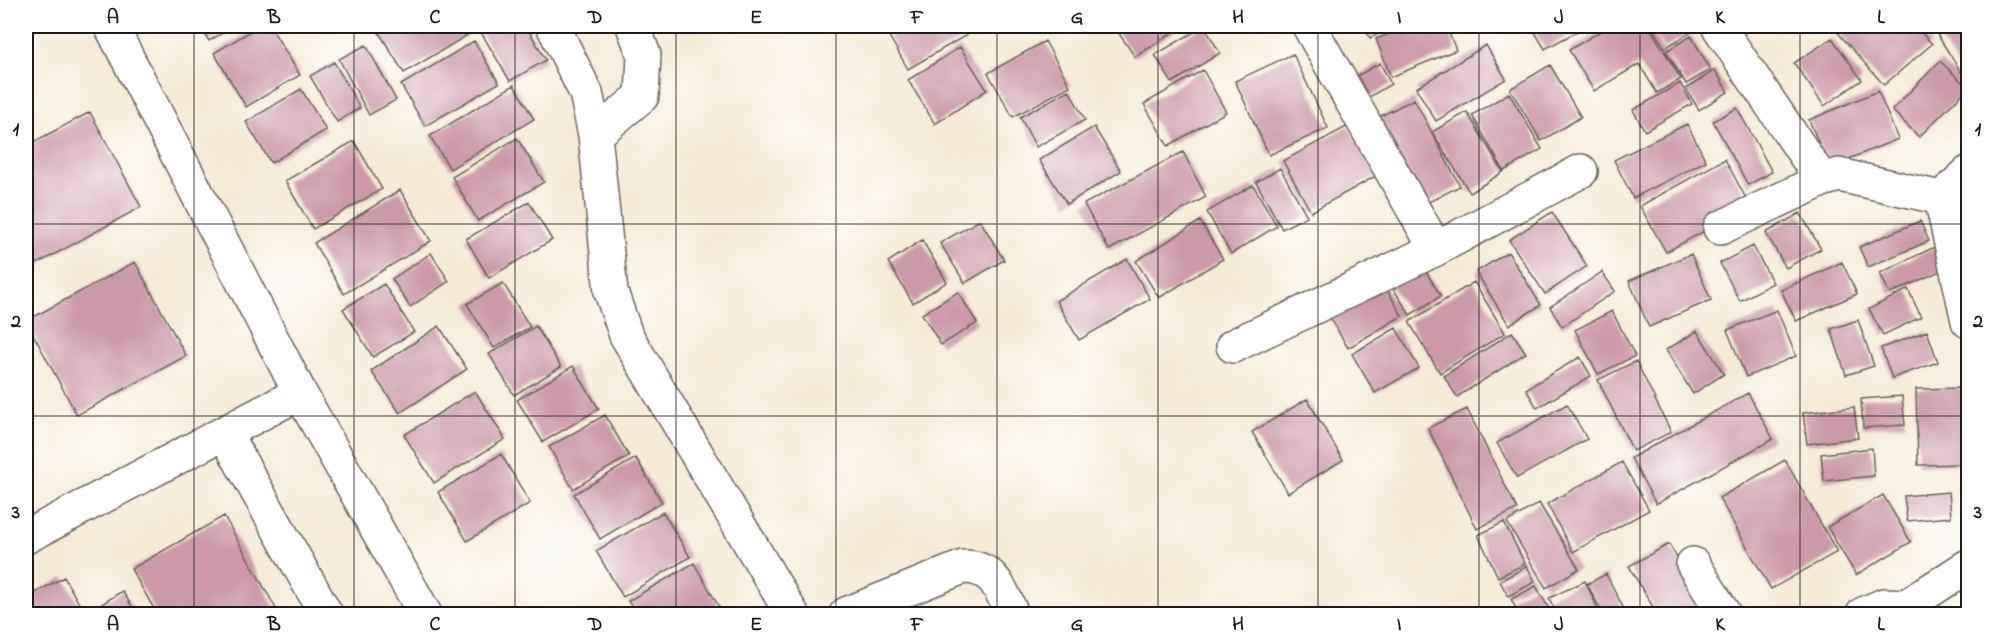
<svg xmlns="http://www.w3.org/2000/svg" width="1994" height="640" font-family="'Indie Flower',sans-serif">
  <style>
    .building { fill: #cc99a8 }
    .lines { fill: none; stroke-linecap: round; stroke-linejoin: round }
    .street-casing { stroke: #68645d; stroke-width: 36 }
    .street { stroke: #fff; stroke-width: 33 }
    .grid { fill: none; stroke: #1c1c1c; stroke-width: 1.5; stroke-opacity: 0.55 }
    .neatline { fill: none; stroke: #1c1c1c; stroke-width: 2 }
    .grid-label { font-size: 20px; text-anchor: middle; font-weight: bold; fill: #1c1c1c }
  </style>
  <rect width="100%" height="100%" fill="#fff"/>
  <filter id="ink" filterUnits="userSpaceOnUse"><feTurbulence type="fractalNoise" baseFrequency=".0167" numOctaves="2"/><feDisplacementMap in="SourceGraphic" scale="12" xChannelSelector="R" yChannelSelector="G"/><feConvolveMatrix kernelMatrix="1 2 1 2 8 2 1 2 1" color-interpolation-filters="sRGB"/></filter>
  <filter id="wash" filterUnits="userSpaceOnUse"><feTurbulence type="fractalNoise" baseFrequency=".008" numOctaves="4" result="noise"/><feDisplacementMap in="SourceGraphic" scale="24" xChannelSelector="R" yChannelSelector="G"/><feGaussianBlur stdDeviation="1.35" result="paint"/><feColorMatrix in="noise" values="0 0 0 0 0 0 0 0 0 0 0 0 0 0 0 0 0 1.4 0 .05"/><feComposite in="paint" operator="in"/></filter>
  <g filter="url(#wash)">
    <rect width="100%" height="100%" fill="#f5ebd6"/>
    <g id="blocks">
      <!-- building -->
      <path class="building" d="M200,26H234L209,41Z
        M259,26H270L300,75L246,107L214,53Z
        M387,26H467L471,33L404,73L378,31Z
        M484,26H526L546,60L510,81L479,29Z
        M907,26H965L970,33L908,69L889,36Z
        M973,26H994L979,34Z
        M1129,26H1183L1135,57L1118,32Z
        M1204,26L1220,53L1172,83L1155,55Z
        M1364,26H1395L1370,38Z
        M1410,26H1446L1456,50L1391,77L1376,39Z
        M1531,26H1587L1545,49Z
        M1609,26H1649L1681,79L1657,93L1639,64L1594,91L1569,50Z
        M1651,26H1690L1693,31L1665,48Z
        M1832,26H1915L1932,44L1884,85Z
        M1938,26H1968V83L1933,28Z
        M1691,36L1711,70L1686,84L1666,51Z
        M1832,38L1862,80L1824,106L1794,63Z
        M474,41L499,83L425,126L401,85Z
        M1045,41L1070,86L1013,117L988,73Z
        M366,45L396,100L369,115L339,59Z
        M1486,45L1506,79L1436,121L1416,88Z
        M960,47L987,90L935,124L908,80Z
        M1293,54L1328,128L1269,155L1235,81Z
        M1940,61L1968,88L1919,137L1892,110Z
        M334,62L360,108L337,122L310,76Z
        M1380,63L1391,84L1359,103L1346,82Z
        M1550,65L1581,117L1541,141L1510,89Z
        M1203,70L1226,112L1168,146L1144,104Z
        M1715,70L1728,92L1699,110L1686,89Z
        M1680,83L1692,104L1645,131L1633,110Z
        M514,85L534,119L450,169L430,136Z
        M301,89L326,130L271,163L246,122Z
        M1069,90L1085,120L1036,147L1020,117Z
        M1878,91L1898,139L1829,167L1809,120Z
        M1509,93L1542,149L1504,171L1472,115Z
        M1414,99L1460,186L1415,209L1369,122Z
        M1737,108L1772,172L1748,185L1713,121Z
        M90,112L141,207L26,270V146Z
        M1467,112L1503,172L1470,193L1432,132Z
        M1687,124L1706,161L1633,198L1614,160Z
        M1348,126L1376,176L1311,212L1283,161Z
        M1094,127L1121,171L1067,204L1039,160Z
        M517,138L544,182L478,221L452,177Z
        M354,141L382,189L313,229L285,181Z
        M1183,152L1206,197L1109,250L1084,204Z
        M1725,159L1750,206L1666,252L1640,206Z
        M1280,168L1307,216L1282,229L1256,182Z
        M1253,185L1277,226L1231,254L1207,212Z
        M400,190L431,241L344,294L314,243Z
        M529,202L552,240L489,278L466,239Z
        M1552,212L1587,266L1545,294L1509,240Z
        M1800,213L1821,249L1786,268L1766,233Z
        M980,220L1004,260L965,283L940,243Z
        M1200,221L1223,259L1159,298L1136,261Z
        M1920,221L1929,241L1868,267L1859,247Z
        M922,240L947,282L913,303L888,262Z
        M1943,243L1953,265L1890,294L1880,273Z
        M1753,246L1773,283L1740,301L1720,263Z
        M1508,252L1541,305L1509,325L1476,272Z
        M431,253L449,281L410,307L392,279Z
        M1691,254L1711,300L1649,327L1629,281Z
        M1127,259L1150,299L1079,340L1056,301Z
        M135,262L186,356L77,415L26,321Z
        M1420,262L1441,296L1410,315L1389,282Z
        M1842,262L1857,294L1796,321L1781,290Z
        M1602,272L1615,291L1562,327L1550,307Z
        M1380,277L1402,316L1348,348L1325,309Z
        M1474,282L1505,333L1440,373L1409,322Z
        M503,283L530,327L494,348L467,304Z
        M384,284L414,332L373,357L343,309Z
        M1908,289L1921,317L1883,335L1869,309Z
        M958,292L977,323L941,345L922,314Z
        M1777,310L1796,356L1746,377L1727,330Z
        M1612,311L1635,356L1598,374L1575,330Z
        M1858,320L1874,366L1846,375L1831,329Z
        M439,326L467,369L400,413L371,371Z
        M536,326L561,367L514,395L489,354Z
        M1396,328L1419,368L1375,393L1352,354Z
        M1697,331L1724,374L1693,394L1666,350Z
        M1927,331L1938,362L1892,378L1881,348Z
        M1512,332L1526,353L1457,397L1444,376Z
        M1580,357L1591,376L1537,408L1526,389Z
        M1636,361L1671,432L1633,451L1598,380Z
        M573,366L599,409L543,442L517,400Z
        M1967,388L1968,464L1918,465L1916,389Z
        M475,391L505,439L434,483L404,435Z
        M1748,393L1773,439L1656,504L1631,458Z
        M1902,396L1905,425L1863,428L1861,399Z
        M1307,399L1343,460L1288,493L1252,432Z
        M1567,404L1587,439L1517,478L1497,443Z
        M1854,407L1858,438L1807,444L1803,413Z
        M1467,409L1517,509L1477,529L1428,428Z
        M605,415L629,456L573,489L549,447Z
        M1872,448L1874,476L1824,481L1821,454Z
        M501,454L530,503L467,541L438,492Z
        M636,458L662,502L600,539L574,494Z
        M1785,460L1837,552L1771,589L1719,498Z
        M1622,462L1649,510L1573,552L1547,504Z
        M1949,492L1951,517L1907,521L1904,496Z
        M1883,495L1911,542L1856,575L1827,527Z
        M1539,503L1579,569L1546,588L1507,522Z
        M663,512L690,557L623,597L596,551Z
        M224,516L279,614H157L131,569Z
        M1504,522L1525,564L1498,577L1478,535Z
        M1669,544L1709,614H1657L1629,566Z
        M694,563L723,614H636L628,601Z
        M1527,566L1535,582L1508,596L1500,581Z
        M1606,574L1626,613L1624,614H1603L1587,584Z
        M64,577L85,614H26V598Z
        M1585,581L1600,614H1557L1549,598Z
        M1536,586L1552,614H1519L1511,599Z
        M122,591L137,614H98L94,609Z"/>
    </g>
  </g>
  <g filter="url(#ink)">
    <use href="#blocks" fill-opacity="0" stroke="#68645d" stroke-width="1.5"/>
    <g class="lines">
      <!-- street casing -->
      <g class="street-casing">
        <path id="street" d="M111,26L300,393L425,614
          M553,26L586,93L595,135L611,292L626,335L792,614
          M1309,26L1436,249
          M1718,26L1822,180L1839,175L1941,198L1968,173
          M595,135L642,96L644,55L633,26
          M1941,198L1968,321
          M1720,228L1822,180
          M1233,346L1436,249L1581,171
          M225,434L326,614
          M26,537L300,393
          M1693,564L1724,614
          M1906,606L1968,566
          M846,614L963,567C995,567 1000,589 1012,614
          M1863,614L1884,605L1906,606L1912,614"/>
      </g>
      <!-- street -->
      <use href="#street" class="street"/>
    </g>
  </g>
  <!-- grid -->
  <path class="grid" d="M194,26V614M354,26V614M515,26V614M676,26V614M836,26V614M997,26V614M1158,26V614M1318,26V614M1479,26V614M1640,26V614M1800,26V614M26,224H1968M26,416H1968"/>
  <!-- margin -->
  <rect width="1994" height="640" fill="none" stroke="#fff" stroke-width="66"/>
  <rect x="33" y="33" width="1928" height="574" class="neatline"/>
  <g class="grid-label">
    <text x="113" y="23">A</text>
    <text x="274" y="23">B</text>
    <text x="435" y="23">C</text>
    <text x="595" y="23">D</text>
    <text x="756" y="23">E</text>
    <text x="917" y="23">F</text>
    <text x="1077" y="23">G</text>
    <text x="1238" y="23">H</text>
    <text x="1399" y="23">I</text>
    <text x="1559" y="23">J</text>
    <text x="1720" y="23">K</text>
    <text x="1881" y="23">L</text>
    <text x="16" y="135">1</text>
    <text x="1978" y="135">1</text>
    <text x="16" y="327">2</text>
    <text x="1978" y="327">2</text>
    <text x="16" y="518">3</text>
    <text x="1978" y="518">3</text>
    <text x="113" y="630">A</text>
    <text x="274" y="630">B</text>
    <text x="435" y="630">C</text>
    <text x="595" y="630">D</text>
    <text x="756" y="630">E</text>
    <text x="917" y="630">F</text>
    <text x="1077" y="630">G</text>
    <text x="1238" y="630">H</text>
    <text x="1399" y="630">I</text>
    <text x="1559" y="630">J</text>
    <text x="1720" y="630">K</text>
    <text x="1881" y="630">L</text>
  </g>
</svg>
